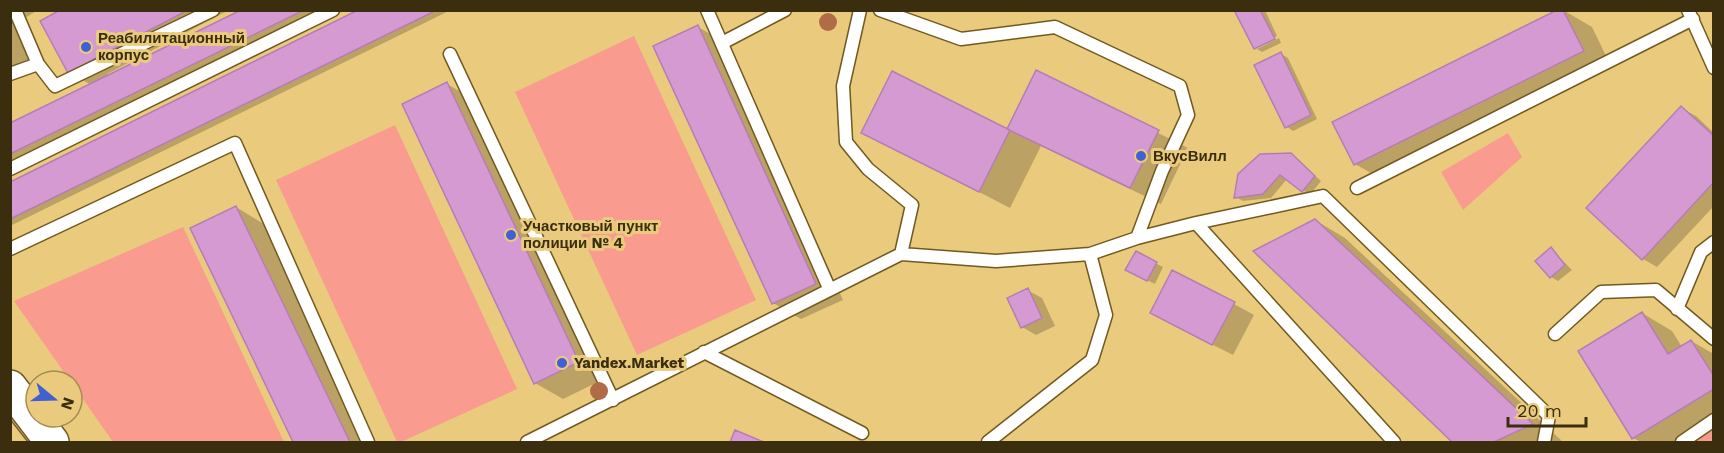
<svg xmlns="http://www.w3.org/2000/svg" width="1724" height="453" font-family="'Work Sans',sans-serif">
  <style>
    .green { fill: #f99b8e }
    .shadow { fill: #0003 }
    .building { fill: #d59ad2; stroke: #b67db4; stroke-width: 1.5 }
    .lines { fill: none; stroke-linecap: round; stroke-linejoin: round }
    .service-casing { stroke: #705a1e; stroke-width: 15 }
    .secondary-casing { stroke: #705a1e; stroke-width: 36 }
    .service { stroke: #fff; stroke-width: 12 }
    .secondary { stroke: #fff; stroke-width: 33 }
    .tram { stroke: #746132; stroke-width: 1.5 }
    .tree { fill: #b06c46 }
    .poi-dot { fill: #4161d3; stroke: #eacb7e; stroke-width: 2 }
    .labels { text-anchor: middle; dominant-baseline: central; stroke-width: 6; stroke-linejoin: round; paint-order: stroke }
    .poi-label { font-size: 15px; font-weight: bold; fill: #3b2e0e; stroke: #eacb7e; text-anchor: start }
  </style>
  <rect width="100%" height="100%" fill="#eacb7e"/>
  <!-- green -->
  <path class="green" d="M634,36L756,300L637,355L515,92Z
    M395,125L517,389L401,442H397L276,180Z
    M1508,133L1522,157L1463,210L1441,172Z
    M183,227L284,442H113L14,301Z
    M1713,420V442H1682Z"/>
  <!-- shadow -->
  <path class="shadow" d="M10,10H38L15,24L33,61L10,72Z
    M64,10H229L107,74L108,77L245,10H319L10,161V124L91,85L69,72Z
    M361,10H451L10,226V183Z
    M1237,10H1265L1277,36L1255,48Z
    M1563,10L1592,27L1612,68L1385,181L1355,164Z
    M698,27L726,43L843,300L801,319L773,303Z
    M1279,38L1281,43L1262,52L1257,49Z
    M1281,54L1288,58L1317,119L1293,131L1286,126Z
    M1037,72L1188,148L1161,204L1041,146L1010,208L863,132L1008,131Z
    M447,84L475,100L606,378L563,399L535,383Z
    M1681,108L1696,116L1714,133V206L1657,267L1643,259Z
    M1291,154L1321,181L1310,195L1287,179L1271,198L1243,201L1236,197Z
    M236,207L264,224L369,442H294L192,229Z
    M1315,220L1345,238L1562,441L1454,442L1256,251Z
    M1551,249L1572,270L1558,281L1551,277Z
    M1136,253L1163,267L1155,284L1134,274Z
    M1027,290L1042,298L1055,326L1036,335L1022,327Z
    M1234,304L1254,315L1233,355L1171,324Z
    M1642,313L1672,331L1682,347L1691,341L1714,354V425L1685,442H1641L1633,438L1580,351Z"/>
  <!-- building -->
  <path class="building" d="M60,10H188L68,73L40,21Z
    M241,10H304L10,154V123Z
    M358,10H437L10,219V182Z
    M1234,10H1260L1275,39L1254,49Z
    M1557,10H1563L1584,51L1354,165L1332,122Z
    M698,25L816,284L772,304L653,46Z
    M1281,52L1311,115L1285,128L1254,65Z
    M1036,70L1159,130L1130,188L1007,129Z
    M892,71L1010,130L979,192L861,133Z
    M447,82L579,362L534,384L402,104Z
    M1681,106L1714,136V182L1642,260L1586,208Z
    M1291,153L1315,176L1302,192L1280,175L1263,194L1234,198L1238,174L1260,154Z
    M236,206L265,266L350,442H293L190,228Z
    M1315,219L1358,259L1533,424L1494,442H1452L1253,251Z
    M1551,247L1565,265L1550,278L1535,261Z
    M1136,251L1157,262L1147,281L1125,270Z
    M1172,270L1235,302L1212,345L1150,313Z
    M1028,288L1042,318L1021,328L1007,298Z
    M1642,312L1668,354L1691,340L1714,376V389L1632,439L1578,351Z
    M735,430L764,442H730Z"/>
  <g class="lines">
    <!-- service casing -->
    <g class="service-casing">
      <path id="service" d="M707,10L829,288
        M880,10L961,39L1055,27L1180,86L1188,115L1162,171L1137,238
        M1688,10L1714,68
        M722,43L785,10
        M450,54L613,400
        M38,64L55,86L213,10
        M10,74L38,64L15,10
        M10,169L333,10
        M1357,188L1693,19
        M1196,223L1323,196L1549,416L1544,442
        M10,249L235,143L368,442
        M901,254L996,261L1090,254L1137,238L1196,223L1394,442
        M1677,309L1701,252L1714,242
        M1555,334L1601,292L1656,290L1714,339
        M704,352L862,433
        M527,442L901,254L912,205L868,169L846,142L843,86L860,10
        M988,442L1092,360L1106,315L1090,254
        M1682,442L1714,420"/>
    </g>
    <!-- secondary casing -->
    <g class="secondary-casing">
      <path id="secondary" d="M10,387L52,442"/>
    </g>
    <!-- service -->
    <use href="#service" class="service"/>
    <!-- secondary -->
    <use href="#secondary" class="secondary"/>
    <!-- tram -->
    <path class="tram" d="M10,419L28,442"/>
  </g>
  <!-- trees -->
  <g class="tree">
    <circle cx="828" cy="22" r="9"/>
    <circle cx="599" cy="391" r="9"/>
  </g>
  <!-- markers -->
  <g class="poi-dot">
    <circle cx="86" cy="47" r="6"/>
    <circle cx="1141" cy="156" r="6"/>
    <circle cx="511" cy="235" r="6"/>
    <circle cx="562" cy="363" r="6"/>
  </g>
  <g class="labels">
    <!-- poi labels -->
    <g class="poi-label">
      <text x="98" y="38">Реабилитационный<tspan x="98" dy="17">корпус</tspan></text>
      <text x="1153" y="156">ВкусВилл</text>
      <text x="523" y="226">Участковый пункт<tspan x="523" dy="17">полиции № 4</tspan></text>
      <text x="574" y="363">Yandex.Market</text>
    </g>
  </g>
  <!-- border -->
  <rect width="1724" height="453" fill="none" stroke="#3b2e0e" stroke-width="24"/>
  <!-- north arrow -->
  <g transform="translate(54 399) rotate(109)"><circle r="28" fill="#eacb7e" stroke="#a48c51" stroke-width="1.5"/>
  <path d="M0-4.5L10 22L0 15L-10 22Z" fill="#4161d3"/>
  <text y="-9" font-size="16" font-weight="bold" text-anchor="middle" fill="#3b2e0e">N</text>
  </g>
  <!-- scale -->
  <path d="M1508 417v9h78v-9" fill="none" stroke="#3b2e0e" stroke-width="3"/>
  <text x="1517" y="417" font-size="18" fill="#3b2e0e" stroke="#eacb7e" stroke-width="4.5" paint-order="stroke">20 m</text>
</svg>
